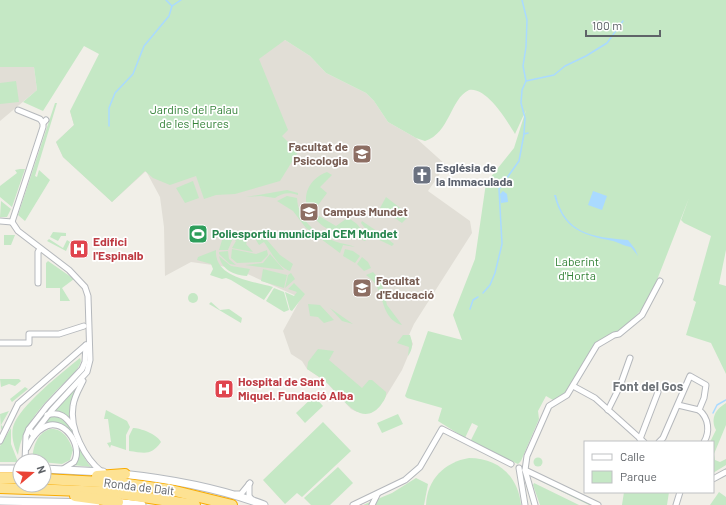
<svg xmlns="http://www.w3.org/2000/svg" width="726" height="505" font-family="Barlow,sans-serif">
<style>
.education{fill:#e1ded6}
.green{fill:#c5e8c5}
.water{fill:#aadaff}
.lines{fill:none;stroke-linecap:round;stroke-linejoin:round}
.stream{stroke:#aadaff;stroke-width:1.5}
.street-casing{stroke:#b5b8bc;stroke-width:7}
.secondary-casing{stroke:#b6babf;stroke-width:9}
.highway-casing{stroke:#f9ab00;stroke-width:12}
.street{stroke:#fff;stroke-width:5}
.secondary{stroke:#fff;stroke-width:7}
.highway{stroke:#fde293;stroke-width:10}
.labels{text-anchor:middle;stroke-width:3.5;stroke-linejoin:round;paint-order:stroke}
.park-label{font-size:12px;fill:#348238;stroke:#fff}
.education-label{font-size:12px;font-weight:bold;fill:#785e54;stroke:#fff;text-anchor:start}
.worship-label{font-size:12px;font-weight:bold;fill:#5b616d;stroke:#fff;text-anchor:start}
.leisure-label{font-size:12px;font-weight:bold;fill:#27864d;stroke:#fff;text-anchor:start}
.health-label{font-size:12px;font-weight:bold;fill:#be3a42;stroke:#fff;text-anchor:start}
.street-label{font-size:12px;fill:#5f6368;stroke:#fff}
.neighbourhood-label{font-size:13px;font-weight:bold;fill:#70757a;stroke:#fff}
</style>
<rect width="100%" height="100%" fill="#f1efe8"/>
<g class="education">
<polygon points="285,40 310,56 326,73 366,93 374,101 388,122 416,138 446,165 428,191 470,221 472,233 414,324 409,335 413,344 402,370 380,406 371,412 357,412 351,409 325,381 307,369 302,361 291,354 283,331 301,298 234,268 191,262 165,276 164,227 160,197 146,171 112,202 63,157 56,142 74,125 70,111"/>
<polygon points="0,67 34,67 37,90 0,121"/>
</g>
<g class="green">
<path d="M0 0H726V250L719 284 726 286V374L711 343 686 335 696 302 693 300 711 236 684 223 681 220 689 198 648 303 623 329 593 347 566 393 553 400 546 396 538 411 539 419 521 461 518 464 470 442 478 426 472 423 465 438 438 421 442 408 407 398 405 396 428 331 462 340 453 315 475 259 486 183 514 148 526 110 515 134C507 121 487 87 469 90 450 99 450 133 425 141L416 138 388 122 374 101 366 93 326 73 310 56 285 40 259 59 288 130 282 136 298 152 280 181 235 194 216 195 204 199 196 176 170 185 153 178 145 171 112 202 63 157 56 142 74 125 70 111 99 54 84 46 43 111 23 102 37 90 34 67H0Z"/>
<polygon points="16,81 19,102 0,104 0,83"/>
<polygon points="55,103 57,103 35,176 37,177 39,170 50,180 25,221 18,215"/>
<polygon points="20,169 25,169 12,207 0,197 0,186 17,173 15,170"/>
<path d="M327 172 332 175 320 187 327 193 316 208 309 211C301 195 310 178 327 172Z"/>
<polygon points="193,181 199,198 185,203 176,188"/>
<path d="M287 190 298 193V195C289 192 282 193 275 198L261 196 246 197Z"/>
<path d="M287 196 297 198C298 222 320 237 340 243 345 244 351 245 355 247L343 245 340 253 306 228 293 211 277 201Z"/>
<polygon points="386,197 408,214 408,217 402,223 380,208"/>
<polygon points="1,201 11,209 7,217 0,217"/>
<path d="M312 215 319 216 336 226 346 219 348 220 350 219 357 224 368 238 365 241C343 232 328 236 312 215Z"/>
<polygon points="362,221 384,236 394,244 392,246 371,236 361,223"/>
<polygon points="238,231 249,236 246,244 253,252 232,248 236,241 233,238 228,250 219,250 223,237"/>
<polygon points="53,232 66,233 66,236 61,236 58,241 50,237"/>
<path d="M261 233 280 255 293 264 290 271C279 268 271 252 264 242L259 245 256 240Z"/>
<polygon points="4,235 15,235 11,245 4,245"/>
<polygon points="49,239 63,248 67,240 70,242 66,251 47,241"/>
<polygon points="232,249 256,254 267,250 268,255 261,262 237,263 231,258"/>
<polygon points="345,249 353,251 360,256 355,263 343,256"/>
<path d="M216 250C214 278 253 281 273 287L264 300 231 280 226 278 222 279 210 275 213 269 211 264 197 260 198 257Z"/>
<polygon points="228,251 229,259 236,265 230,264 219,254 219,252"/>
<polygon points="270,254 284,270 245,265 263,263"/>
<path d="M219 256 231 266 250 269 247 276C234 275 222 270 219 256Z"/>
<polygon points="362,257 368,262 371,268 364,271 357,264"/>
<polygon points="48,261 74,279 62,288 70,301 60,301 60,288 46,288 46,263"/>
<polygon points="263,269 287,275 284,288 261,281"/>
<path d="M373 272 381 281 387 305 402 325C384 320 384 301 377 287 375 282 370 278 366 275Z"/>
<polygon points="291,273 295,279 285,288 288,275"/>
<polygon points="294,283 305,294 292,311 290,310 285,292 294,296 297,292 288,289"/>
<polygon points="274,288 284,292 289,310 284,312 266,301"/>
<circle cx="193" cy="298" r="5"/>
<polygon points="211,302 220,310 229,309 242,318 241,323 209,304"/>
<polygon points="308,304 320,305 334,320 324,323 318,317 310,316"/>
<polygon points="330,308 353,324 342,321"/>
<path d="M403 335H410C413 343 413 349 408 356L409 347 397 343Z"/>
<path d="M318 349 334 351 329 360 362 388 369 380H372L386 392C387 397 383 402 380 406 360 430 339 393 326 382 320 377 313 373 307 369L308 362Z"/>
<path d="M80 358 81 361C78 372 68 379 60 387 41 406 22 427 18 455 14 447 11 436 13 427 19 406 63 372 80 358Z"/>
<polygon points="85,366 88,368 47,413 42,415"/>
<polygon points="0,379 19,379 21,381 15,386 9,384 1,387"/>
<polygon points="80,384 73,399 72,423 53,412"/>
<polygon points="25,387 28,389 12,402 10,399"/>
<polygon points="314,396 323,406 305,423 296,413"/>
<path d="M726 403V425L714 454 715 460 720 462 726 459V465L713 473V442H710L716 430C710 418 716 409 726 403Z"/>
<polygon points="106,410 127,421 130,427 126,435 126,450 111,445 110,448 107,443 111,442 108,419 104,419"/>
<polygon points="9,411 1,425 3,427 1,430 0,414"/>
<polygon points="398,414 403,424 382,433 377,423"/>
<path d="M50 415C79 419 75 449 91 467L73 465 78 451 65 427 42 426Z"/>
<polygon points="323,422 351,451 302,497 297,493 285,504 263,480"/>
<polygon points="11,428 11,444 18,462 0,462 0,446"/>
<path d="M133 428C140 428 157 434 161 442 151 456 145 453 129 451V436Z"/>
<path d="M50 429C63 428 69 439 73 450L70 460 62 464 32 461C33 447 36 434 50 429Z"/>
<circle cx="538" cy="462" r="4.5"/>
<path d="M469 458C498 458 518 476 521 505H426C427 479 445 462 469 458Z"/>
<polygon points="338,467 353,483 330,505 311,505 304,498"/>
<polygon points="416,478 428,484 424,505 363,505 392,493"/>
<polygon points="536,478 593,505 589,505 536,479"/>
<polygon points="534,483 579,505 540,505 533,485"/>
<polygon points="624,492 669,492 667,505 622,505"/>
<polygon points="719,492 726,497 726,505 710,505"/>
</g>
<g class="water">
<polygon points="503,191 507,194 508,202 501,203 500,194"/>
<polygon points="593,191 607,196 602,210 588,205"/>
<path d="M554 195H556C565 234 592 237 628 240L635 249 638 256 631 247C624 246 620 243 613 241 582 235 563 229 554 195Z"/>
</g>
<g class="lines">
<g class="stream">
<polyline points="172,6 181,0"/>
<polyline points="526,81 554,75 565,66 586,56 607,43 623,21"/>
<polyline points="109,126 109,108 115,93 133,74 144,46 169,16 172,6 166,0"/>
<polyline points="524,134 528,133"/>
<polyline points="483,293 490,285 495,273 502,244 499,189 519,161 524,134 525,118 521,103 522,90 526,81 523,66 526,47 527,20 522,0"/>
<polyline points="470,309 473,300 478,297"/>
<polyline points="713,413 717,405 726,400"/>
</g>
<g class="street-casing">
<g id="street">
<polyline points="18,110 40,119 43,123"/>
<polyline points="0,221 12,222"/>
<polyline points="12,222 18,231 69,270 85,287 88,296 90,360 87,372 52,410 35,432 34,436 29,429"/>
<polyline points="12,222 43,127 43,123 46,120"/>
<polyline points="38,283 38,252 40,249"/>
<polyline points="0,343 29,343 29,334 59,334 84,326"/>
<path d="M83 381C79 389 74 397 73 406 69 428 85 459 102 472"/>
<polyline points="573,386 595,398 644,442"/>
<polyline points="678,405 699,410"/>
<polyline points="608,410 620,386 630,358"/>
<path d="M699 410C709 418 710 432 704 442"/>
<path d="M47 415C60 411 66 417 73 427"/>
<polyline points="640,439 658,392"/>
<polyline points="0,441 18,404 86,345"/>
<polyline points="659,442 663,438 690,376 706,385 704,398 699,410"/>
<path d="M27 448C31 440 35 432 43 428 62 415 84 445 74 462L63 469"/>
<polyline points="25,461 26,436 29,429 47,406 82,369 85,362 86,345"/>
<polyline points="519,468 525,505"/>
<polyline points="525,470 598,505"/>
<polyline points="713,479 726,472"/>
<polyline points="249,484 249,496 253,501"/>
<polyline points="236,494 241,494 250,483"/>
<polyline points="353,505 405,480 420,467 442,429 511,464"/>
<polyline points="372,505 377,495"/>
<polyline points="535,505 525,470 527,456 549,406 567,395 597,345 614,335 619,334 642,315 660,281"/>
<polyline points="676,505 680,492"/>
</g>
</g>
<g class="secondary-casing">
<g id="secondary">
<polyline points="0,469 20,469"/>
<polyline points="44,469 103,472"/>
<path d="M122 474C169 479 219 488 264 505"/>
<polyline points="0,501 96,503"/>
<polyline points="114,502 142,505"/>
</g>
</g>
<g class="highway-casing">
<g id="highway">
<polyline points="97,476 125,474"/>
<polyline points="0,478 20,478"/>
<polyline points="44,479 120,483 171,490 232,505"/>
<polyline points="0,488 110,492 195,505"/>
<polyline points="75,496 118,502"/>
</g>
</g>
<use href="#street" class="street"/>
<use href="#secondary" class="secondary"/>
<use href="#highway" class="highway"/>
</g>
<defs>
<g id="university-square" transform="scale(1)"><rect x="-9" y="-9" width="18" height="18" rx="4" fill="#8d6e63" stroke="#fff"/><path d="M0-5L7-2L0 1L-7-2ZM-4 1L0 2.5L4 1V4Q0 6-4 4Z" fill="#fff"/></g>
<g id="church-square" transform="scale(1)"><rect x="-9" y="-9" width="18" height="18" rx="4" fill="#6b7280" stroke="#fff"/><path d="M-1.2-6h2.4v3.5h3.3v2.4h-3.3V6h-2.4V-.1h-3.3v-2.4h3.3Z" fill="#fff"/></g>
<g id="stadium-square" transform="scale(1)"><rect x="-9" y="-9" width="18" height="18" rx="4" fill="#2e9e5b" stroke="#fff"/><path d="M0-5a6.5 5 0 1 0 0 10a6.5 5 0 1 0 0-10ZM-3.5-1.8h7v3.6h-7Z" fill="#fff"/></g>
<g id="hospital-square" transform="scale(1)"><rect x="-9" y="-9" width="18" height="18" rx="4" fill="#e0444e" stroke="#fff"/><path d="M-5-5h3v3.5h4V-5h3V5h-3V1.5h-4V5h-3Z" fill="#fff"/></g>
</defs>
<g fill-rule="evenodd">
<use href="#university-square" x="362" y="154"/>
<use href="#church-square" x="422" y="175"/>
<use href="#university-square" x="309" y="212"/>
<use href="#stadium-square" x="198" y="234"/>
<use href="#hospital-square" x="79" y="249"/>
<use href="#university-square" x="362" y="288"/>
<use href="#hospital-square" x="224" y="389"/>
</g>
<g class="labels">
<g class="park-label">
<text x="194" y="114">Jardins del Palau<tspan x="194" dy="14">de les Heures</tspan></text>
<text x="577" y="266">Laberint<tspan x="577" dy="14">d'Horta</tspan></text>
</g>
<g class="education-label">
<text x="348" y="151" text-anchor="end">Facultat de<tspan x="348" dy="14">Psicologia</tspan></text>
<text x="323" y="216">Campus Mundet</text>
<text x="376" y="285">Facultat<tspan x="376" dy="14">d'Educació</tspan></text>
</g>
<g class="worship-label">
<text x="436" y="172">Església de<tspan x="436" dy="14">la Immaculada</tspan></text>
</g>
<g class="leisure-label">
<text x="212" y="238">Poliesportiu municipal CEM Mundet</text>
</g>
<g class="health-label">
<text x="93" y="246">Edifici<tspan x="93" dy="14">l'Espinalb</tspan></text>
<text x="238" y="386">Hospital de Sant<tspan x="238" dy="14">Miquel. Fundació Alba</tspan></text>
</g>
<g class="street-label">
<text transform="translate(139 487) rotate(7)" y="4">Ronda de Dalt</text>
</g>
<g class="neighbourhood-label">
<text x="648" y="391">Font del Gos</text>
</g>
</g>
<rect x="584" y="441" width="130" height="52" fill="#ffffff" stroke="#bfc1c3"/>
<rect x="592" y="454" width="20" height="6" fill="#ffffff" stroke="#bfc1c3"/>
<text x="620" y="461" font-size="12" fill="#5f6368">Calle</text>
<rect x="592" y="471" width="20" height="12" fill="#c5e8c5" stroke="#bfc1c3"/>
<text x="620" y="481" font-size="12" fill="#5f6368">Parque</text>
<g transform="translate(32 473) rotate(71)"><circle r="19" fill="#ffffff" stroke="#bfc1c3"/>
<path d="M0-3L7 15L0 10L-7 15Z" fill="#ea4335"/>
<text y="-6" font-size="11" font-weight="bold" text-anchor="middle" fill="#5f6368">N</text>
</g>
<path d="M586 30v6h74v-6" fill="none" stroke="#5f6368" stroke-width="2"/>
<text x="592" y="30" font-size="12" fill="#5f6368" stroke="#ffffff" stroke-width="3" paint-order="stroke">100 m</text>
</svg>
